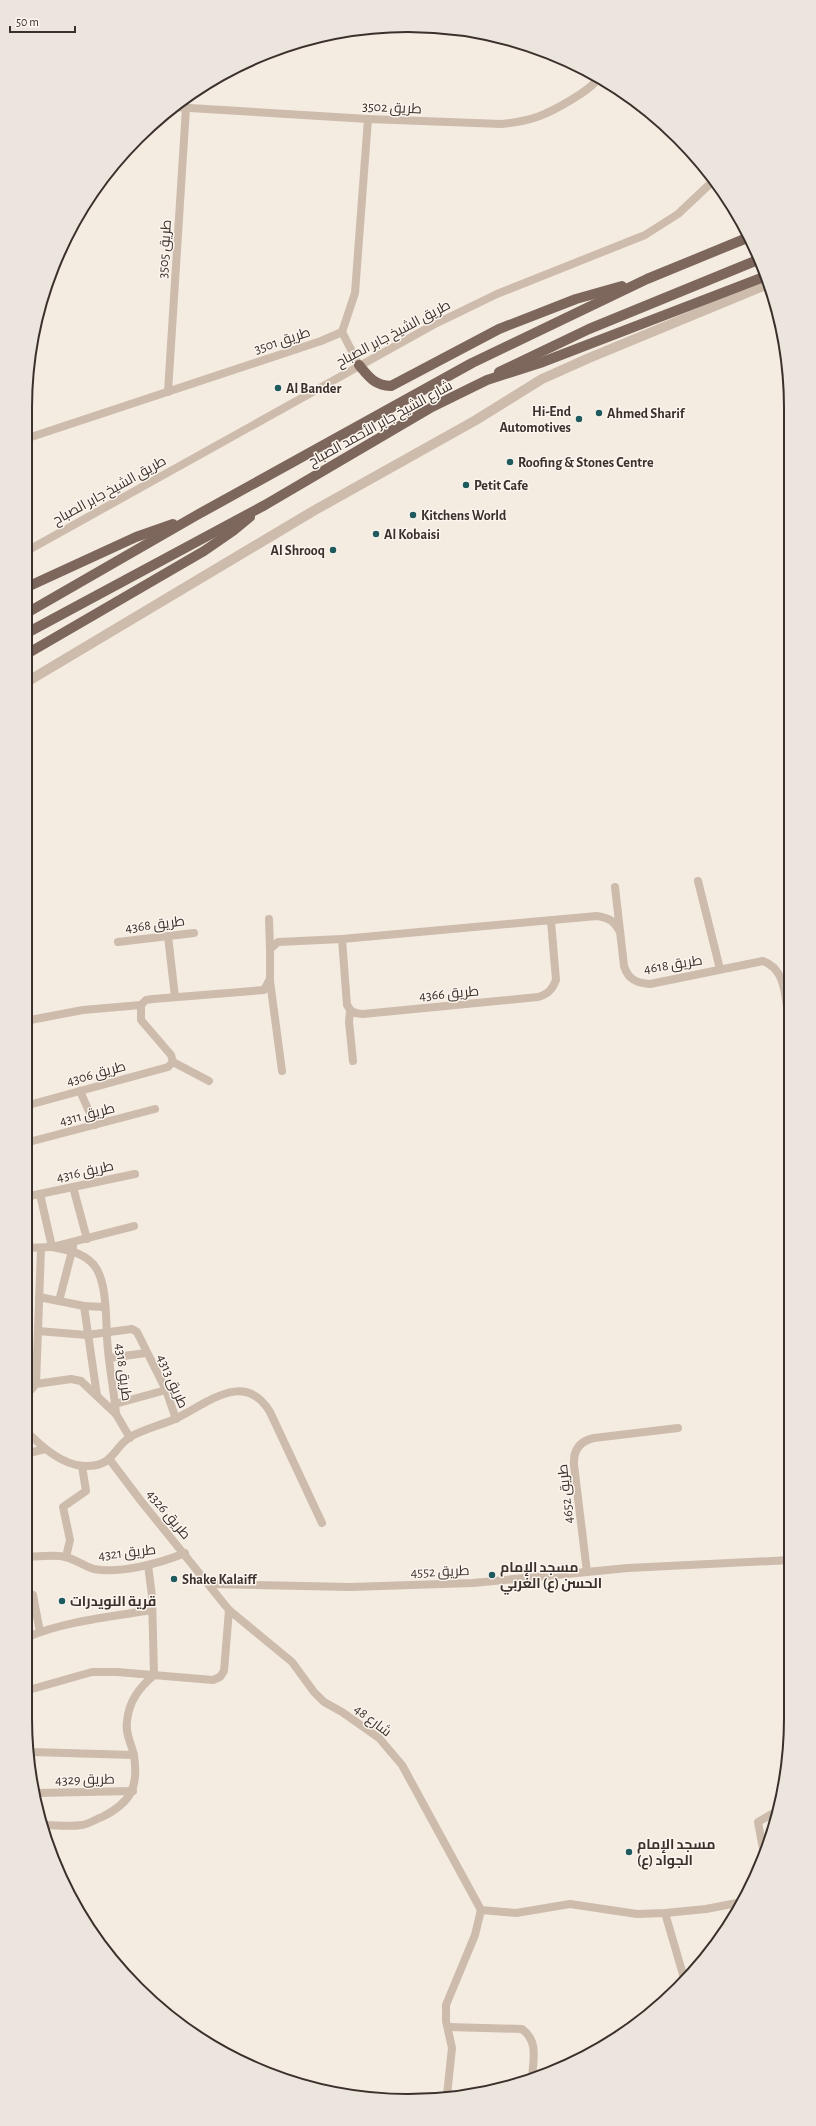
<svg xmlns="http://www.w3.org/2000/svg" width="816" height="2126" font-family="'Alegreya Sans',Cairo,sans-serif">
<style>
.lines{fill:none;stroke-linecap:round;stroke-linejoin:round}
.minor{stroke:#cdbbac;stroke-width:8}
.tertiary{stroke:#cdbbac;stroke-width:10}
.primary{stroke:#7d675c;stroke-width:10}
.poi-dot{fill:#1f5a5e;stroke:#fbf5ee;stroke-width:1.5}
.labels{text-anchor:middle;stroke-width:3;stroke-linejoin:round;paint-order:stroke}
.street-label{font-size:14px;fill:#3b302b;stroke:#fbf5ee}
.poi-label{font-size:14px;font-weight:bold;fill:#3b302b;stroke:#fbf5ee;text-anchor:start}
.rim{fill:none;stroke:#3b302b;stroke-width:2}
</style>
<rect width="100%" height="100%" fill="#f4ebe1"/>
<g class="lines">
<g class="minor">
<path d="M173 107 368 119 502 124C532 121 546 115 571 100 581 94 591 88 598 79"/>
<polyline points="342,332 359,365"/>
<polyline points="168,392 186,108"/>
<polyline points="25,439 321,341 342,332 355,293 368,119"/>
<polyline points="25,552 433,325 497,294 645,235 678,214 712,182"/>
<polyline points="698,881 720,969"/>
<path d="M615 887 624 966C628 979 636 983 650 984L763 961C787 969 785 1000 789 1022"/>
<polyline points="269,919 270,949"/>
<polyline points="168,936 175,997"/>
<path d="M342 939 347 1005C351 1012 355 1014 363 1014L538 997C548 994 552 990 556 980L551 921"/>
<polyline points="118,942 194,933"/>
<polyline points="270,981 282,1071"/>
<polyline points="350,1011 349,1022 353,1061"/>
<polyline points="25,1021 83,1010 141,1005"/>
<path d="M209 1081 173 1062 171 1055 141 1020V1005L146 1000 153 999 264 990 270 979V949L278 942 342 939 597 916C610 918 614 921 620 932"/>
<polyline points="80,1091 95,1125"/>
<polyline points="25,1106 168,1067 173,1062"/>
<polyline points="25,1143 155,1109"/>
<polyline points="73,1187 87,1239"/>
<path d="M40 1194 52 1247C67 1250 82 1252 93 1264 109 1281 105 1327 108 1350 110 1371 114 1392 116 1414"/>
<polyline points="25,1197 135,1174"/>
<polyline points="25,1248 52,1247 134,1226"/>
<polyline points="39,1297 84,1306 104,1307"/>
<polyline points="59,1301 73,1247"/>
<polyline points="84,1306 97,1396"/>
<polyline points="38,1331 87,1335 132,1329 137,1332 166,1390 176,1419"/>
<polyline points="109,1358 146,1353"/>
<polyline points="25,1381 36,1384 41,1249"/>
<polyline points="25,1397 36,1384 71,1379 81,1381 116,1414 130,1438"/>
<polyline points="115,1404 166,1390"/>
<path d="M25 1430C40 1445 61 1465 84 1466 114 1467 112 1449 130 1437 144 1429 161 1425 175 1419 207 1404 244 1369 270 1412L322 1523"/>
<polyline points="25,1454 45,1449"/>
<polyline points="110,1460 141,1501 229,1610 292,1662 314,1692 324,1702 342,1712 379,1738 402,1765 481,1910"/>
<path d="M25 1557C38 1557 53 1554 65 1557 75 1559 84 1566 94 1569 120 1574 161 1563 185 1553"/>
<polyline points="66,1557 70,1540 63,1507 86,1491 82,1466"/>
<polyline points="148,1565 152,1596 154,1675"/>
<path d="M587 1572 574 1465C573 1450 580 1441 594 1438L678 1428"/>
<polyline points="209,1584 350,1587 473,1583 628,1568 791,1560"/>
<polyline points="33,1595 40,1632"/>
<path d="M25 1638C65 1621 109 1617 152 1610"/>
<polyline points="25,1691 92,1672 117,1672 213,1680 220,1677 224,1671 229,1610"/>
<polyline points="31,1752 134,1755"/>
<polyline points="37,1793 133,1791"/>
<path d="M43 1825C56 1825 70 1827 82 1825 89 1824 96 1819 102 1817 130 1803 139 1788 134 1756 132 1744 125 1735 127 1721 129 1701 139 1688 154 1675"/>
<polyline points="764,1854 758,1822 779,1810"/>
<polyline points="481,1910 516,1913 570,1904 637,1914 665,1913 706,1909 742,1902"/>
<polyline points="665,1913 684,1978"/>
<path d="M448 2027 522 2029C539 2042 533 2059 532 2079"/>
<polyline points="447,2095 452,2048 446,2021 446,2005 475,1935 481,1910"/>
</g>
<polyline class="tertiary" points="25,683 315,510 476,420 542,379 589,358 768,284"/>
<g class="primary">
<path d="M359 365C369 377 374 385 391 386L499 329 576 299 622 286"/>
<polyline points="499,372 589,329 760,259"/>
<polyline points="25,588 136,537 173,524"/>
<polyline points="25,614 197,515 472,363 647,279 747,238"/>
<polyline points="25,634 265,505 432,407 487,380 540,363 766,276"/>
<polyline points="25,655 204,551 233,531 250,517"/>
</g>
</g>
<g class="poi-dot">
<circle cx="278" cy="388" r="4"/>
<circle cx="599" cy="413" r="4"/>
<circle cx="579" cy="419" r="4"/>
<circle cx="510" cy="462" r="4"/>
<circle cx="466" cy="485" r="4"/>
<circle cx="413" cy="515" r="4"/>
<circle cx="376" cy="534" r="4"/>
<circle cx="333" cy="550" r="4"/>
<circle cx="492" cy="1575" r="4"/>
<circle cx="174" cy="1579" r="4"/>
<circle cx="62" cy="1601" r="4"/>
<circle cx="629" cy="1852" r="4"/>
</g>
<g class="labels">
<g class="street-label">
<text transform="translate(392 107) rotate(3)" y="5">طريق 3502</text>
<text transform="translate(164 249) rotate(-86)" y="5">طريق 3505</text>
<text transform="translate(393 333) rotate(-28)" y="5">طريق الشيخ جابر الصباح</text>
<text transform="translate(282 340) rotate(-18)" y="5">طريق 3501</text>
<text transform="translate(380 423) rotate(-29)" y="5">شارع الشيخ جابر الأحمد الصباح</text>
<text transform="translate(109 490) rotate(-29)" y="5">طريق الشيخ جابر الصباح</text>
<text transform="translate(155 924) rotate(-7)" y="5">طريق 4368</text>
<text transform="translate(673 964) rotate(-9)" y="5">طريق 4618</text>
<text transform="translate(449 993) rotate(-5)" y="5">طريق 4366</text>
<text transform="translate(96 1073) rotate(-15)" y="5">طريق 4306</text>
<text transform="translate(87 1114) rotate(-14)" y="5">طريق 4311</text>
<text transform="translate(85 1171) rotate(-12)" y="5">طريق 4316</text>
<text transform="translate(124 1372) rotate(83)" y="5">طريق 4318</text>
<text transform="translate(173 1381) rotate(66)" y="5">طريق 4313</text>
<text transform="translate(565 1494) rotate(-96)" y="5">طريق 4652</text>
<text transform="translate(169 1514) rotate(50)" y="5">طريق 4326</text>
<text transform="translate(127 1552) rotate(-6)" y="5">طريق 4321</text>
<text transform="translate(440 1571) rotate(-2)" y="5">طريق 4552</text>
<text transform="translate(373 1720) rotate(38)" y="5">شارع 48</text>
<text transform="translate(85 1779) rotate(-1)" y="5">طريق 4329</text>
</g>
<g class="poi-label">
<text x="286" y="393">Al Bander</text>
<text x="571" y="416" text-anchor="end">Hi-End<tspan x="571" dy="16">Automotives</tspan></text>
<text x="607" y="418">Ahmed Sharif</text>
<text x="518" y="467">Roofing &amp; Stones Centre</text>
<text x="474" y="490">Petit Cafe</text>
<text x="421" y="520">Kitchens World</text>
<text x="384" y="539">Al Kobaisi</text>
<text x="325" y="555" text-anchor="end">Al Shrooq</text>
<text x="500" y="1572">مسجد الإمام<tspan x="500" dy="16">الحسن (ع) الغربي</tspan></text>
<text x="182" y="1584">Shake Kalaiff</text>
<text x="70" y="1606">قرية النويدرات</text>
<text x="637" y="1849">مسجد الإمام<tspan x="637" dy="16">الجواد (ع)</tspan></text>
</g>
</g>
<path d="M0 0H816V2126H0ZM408 32H408A376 376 0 0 1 784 408V1718A376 376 0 0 1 408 2094H408A376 376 0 0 1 32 1718V408A376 376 0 0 1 408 32Z" fill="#ece5de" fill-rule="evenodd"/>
<path class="rim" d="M408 32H408A376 376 0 0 1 784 408V1718A376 376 0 0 1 408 2094H408A376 376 0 0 1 32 1718V408A376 376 0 0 1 408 32Z"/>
<path d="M10 26v6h65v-6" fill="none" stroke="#3b302b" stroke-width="2"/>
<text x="16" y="26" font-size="12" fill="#3b302b" stroke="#fbf5ee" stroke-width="3" paint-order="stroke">50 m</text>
</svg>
